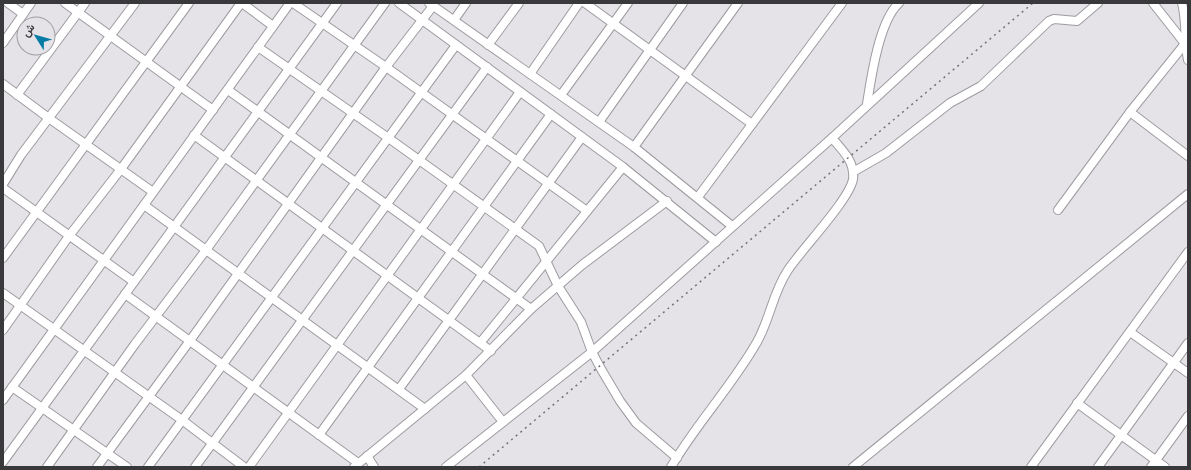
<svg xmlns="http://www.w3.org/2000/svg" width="1191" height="470" font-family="'Sofia Sans Condensed',Vazirmatn,sans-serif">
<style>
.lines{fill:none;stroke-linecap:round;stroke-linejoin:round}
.minor-casing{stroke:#9e9ba0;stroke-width:10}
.minor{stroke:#fff;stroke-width:8}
.rail{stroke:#747276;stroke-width:1.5;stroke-dasharray:2 4;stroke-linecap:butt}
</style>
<rect width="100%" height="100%" fill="#e5e2e8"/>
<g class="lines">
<g class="minor-casing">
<g id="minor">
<polyline points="8,3 23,14"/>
<polyline points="65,3 213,110"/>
<polyline points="242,3 273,26"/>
<polyline points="293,3 386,67 587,211"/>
<polyline points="399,3 623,167 716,242"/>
<polyline points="429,3 634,147 732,226"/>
<polyline points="585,3 752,124"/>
<polyline points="1153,3 1186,45"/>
<path d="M1182 3C1187 22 1184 41 1188 60"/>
<polyline points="454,20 466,3"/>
<polyline points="3,43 31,3"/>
<polyline points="488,45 519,3"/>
<polyline points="258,47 387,137 539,246 558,286 581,322 592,352 601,369 620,401 636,423 677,458"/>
<polyline points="530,74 579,3"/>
<polyline points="3,84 50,119 153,192"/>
<polyline points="228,90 531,309"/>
<polyline points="17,95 85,3"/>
<polyline points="561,95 628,3"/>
<path d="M867 104C871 78 879 21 899 3"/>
<polyline points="1130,112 1188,156"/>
<polyline points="599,122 683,3"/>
<polyline points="194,135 491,351"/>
<polyline points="634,147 738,3"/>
<polyline points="853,172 886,153 950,103 981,86 1049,21 1054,19 1077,21 1098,3"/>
<polyline points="3,184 21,155 135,3"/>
<polyline points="3,188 134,282"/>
<polyline points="698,197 842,3"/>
<polyline points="144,205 425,409"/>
<polyline points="1058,210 1130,112 1188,40"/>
<polyline points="3,258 189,3"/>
<polyline points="3,293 182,420 244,467"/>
<polyline points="125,294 358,463"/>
<polyline points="3,330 69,236 121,169 241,3"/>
<polyline points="1130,332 1188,373"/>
<polyline points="480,343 623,167"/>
<polyline points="466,375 503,422"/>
<polyline points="12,387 127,467"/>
<polyline points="399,389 582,137"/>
<polyline points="3,400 290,3"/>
<polyline points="1077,403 1165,467"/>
<polyline points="319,435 551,114"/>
<polyline points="367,456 374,467"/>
<polyline points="3,462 337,3"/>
<polyline points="47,467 135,344 206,250 385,3"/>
<polyline points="97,467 189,342 386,67 433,6"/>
<polyline points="148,467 456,45"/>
<polyline points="195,467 487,67"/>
<polyline points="249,467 520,92"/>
<polyline points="354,467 466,375 531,309 582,265 667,201"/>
<polyline points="446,467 592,352 832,138 979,3"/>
<path d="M671 467C696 424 732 386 757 342 770 319 773 292 788 270 801 250 850 199 853 179 855 161 842 150 832 138"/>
<polyline points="853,467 1188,194"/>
<polyline points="1031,467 1188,252"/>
<polyline points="1098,467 1188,343"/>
<polyline points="1151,467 1188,416"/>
</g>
</g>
<use href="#minor" class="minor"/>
<polyline class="rail" points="479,467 1033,3"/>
</g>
<rect width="1191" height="470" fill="none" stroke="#39383a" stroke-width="8"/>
<g transform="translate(36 36) rotate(307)"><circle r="19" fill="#e5e2e8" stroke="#a09ea2"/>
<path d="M0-3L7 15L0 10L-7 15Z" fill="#077da5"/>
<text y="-6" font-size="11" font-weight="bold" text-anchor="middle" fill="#39383a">ش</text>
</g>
</svg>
